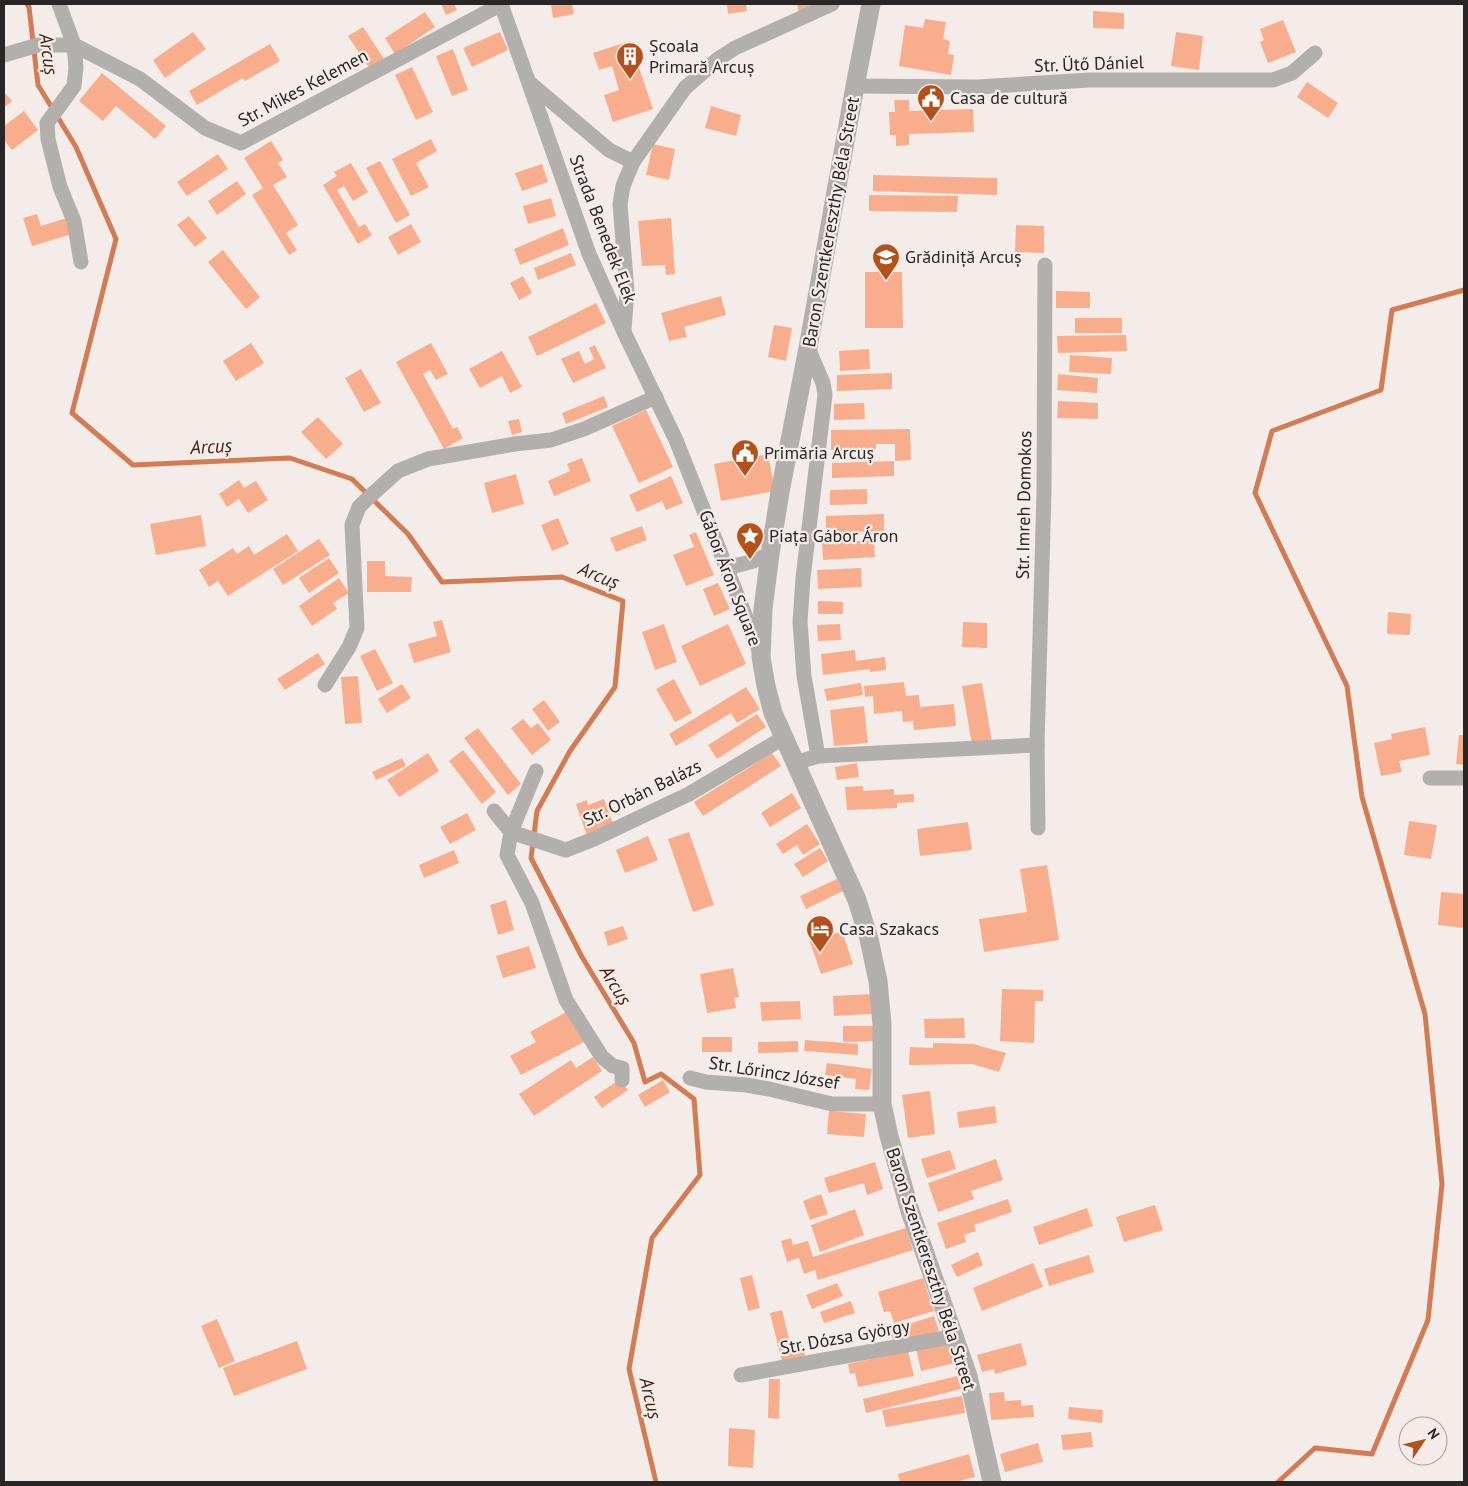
<svg xmlns="http://www.w3.org/2000/svg" width="1468" height="1486" font-family="'PT Sans',sans-serif">
<style>
.lines{fill:none;stroke-linecap:round;stroke-linejoin:round}
.stream{stroke:#d37b52;stroke-width:5}
.building{fill:#f8ae8c}
.minor{stroke:#b2afad;stroke-width:15}
.tertiary{stroke:#b2afad;stroke-width:19}
.labels{text-anchor:middle;stroke-width:4.5;stroke-linejoin:round;paint-order:stroke}
.poi-label{font-size:18px;fill:#292625;stroke:#f4ece9;text-anchor:start}
.street-label{font-size:18px;fill:#292625;stroke:#f4ece9}
.water-label{font-size:19px;font-style:italic;fill:#452210;stroke:#f4ece9}
</style>
<rect width="100%" height="100%" fill="#f4ece9"/>
<g class="lines">
<g class="stream">
<polyline points="27,4 29,7 38,85 76,147 116,239 72,413 133,465 290,458 352,479 408,534 442,582 562,577 623,601 615,687 570,751 537,811 531,858 582,957 634,1043 645,1082 661,1074 694,1099 700,1175 652,1238 629,1369 656,1482"/>
<polyline points="1278,1482 1315,1448 1372,1454 1428,1320 1442,1184 1425,1014 1362,797 1347,686 1255,493 1272,431 1381,390 1392,310 1464,290"/>
</g>
</g>
<g class="building">
<polygon points="441,4 454,4 457,10 446,15"/>
<polygon points="551,4 572,4 574,14 553,18"/>
<polygon points="727,4 746,4 747,11 728,14"/>
<polygon points="797,4 821,4 799,13"/>
<polygon points="1093,11 1124,13 1124,29 1093,28"/>
<polygon points="425,12 435,27 395,54 385,38"/>
<polygon points="925,19 946,22 943,39 950,41 948,54 954,55 951,75 899,66 905,25 923,28"/>
<polygon points="1283,20 1296,52 1268,63 1260,42 1264,40 1260,29"/>
<polygon points="363,27 384,59 370,69 348,36"/>
<polygon points="193,32 206,49 165,78 153,60"/>
<polygon points="500,32 508,50 472,67 463,48"/>
<polygon points="1176,32 1203,36 1199,70 1171,66"/>
<polygon points="630,41 653,109 613,122 604,95 619,90 612,66 599,70 593,53"/>
<polygon points="270,44 280,61 245,81 243,78 197,105 189,91"/>
<polygon points="453,49 468,90 452,96 436,56"/>
<polygon points="412,67 433,112 416,120 395,75"/>
<polygon points="102,73 166,126 155,139 116,106 103,121 79,101"/>
<polygon points="1307,82 1338,103 1328,118 1297,97"/>
<polygon points="4,92 12,101 4,108"/>
<polygon points="894,100 909,100 909,111 973,109 974,132 909,134 909,145 896,146 896,135 890,135 889,112 895,112"/>
<polygon points="711,106 741,115 736,136 705,128"/>
<polygon points="24,111 38,130 12,150 4,140 4,126"/>
<polygon points="431,139 437,151 416,163 429,187 411,196 392,159"/>
<polygon points="271,141 283,160 278,163 287,177 273,185 298,225 286,233 297,250 289,255 252,195 263,188 244,158"/>
<polygon points="653,144 675,149 669,180 646,175"/>
<polygon points="218,154 228,169 187,196 177,182"/>
<polygon points="380,161 410,215 396,223 366,168"/>
<polygon points="351,163 368,192 353,201 344,186 337,190 359,227 365,224 372,235 358,244 323,185 337,176 334,172"/>
<polygon points="542,164 548,182 522,191 515,173"/>
<polygon points="873,175 997,178 997,195 873,191"/>
<polygon points="237,181 246,194 217,215 208,201"/>
<polygon points="869,195 958,196 957,212 869,211"/>
<polygon points="551,198 556,216 528,224 523,206"/>
<polygon points="37,214 41,226 67,218 72,234 32,246 23,218"/>
<polygon points="189,216 207,238 195,247 177,225"/>
<polygon points="671,218 675,274 666,275 665,265 642,266 638,221"/>
<polygon points="411,224 421,242 398,255 388,237"/>
<polygon points="1016,225 1044,226 1044,253 1015,252"/>
<polygon points="563,228 569,245 520,265 514,249"/>
<polygon points="223,250 260,297 246,309 208,262"/>
<polygon points="571,253 576,265 538,280 534,268"/>
<polygon points="865,272 902,272 903,328 865,328"/>
<polygon points="523,276 532,293 519,300 510,283"/>
<polygon points="1056,291 1090,292 1090,308 1056,308"/>
<polygon points="721,296 726,315 684,327 687,337 669,341 661,313"/>
<polygon points="596,303 606,323 537,356 528,337"/>
<rect x="1075" y="318" width="47" height="15"/>
<polygon points="774,325 792,328 786,361 768,357"/>
<polygon points="1126,335 1127,351 1058,353 1057,336"/>
<polygon points="251,343 264,363 236,381 223,361"/>
<polygon points="431,343 448,374 436,380 430,370 423,374 453,429 457,427 463,438 444,449 396,362"/>
<polygon points="595,345 606,368 573,383 561,359 579,351 585,364 594,359 589,348"/>
<polygon points="869,349 870,369 840,371 839,351"/>
<polygon points="502,351 522,387 510,393 502,376 480,388 469,369"/>
<polygon points="1070,355 1112,358 1111,374 1069,372"/>
<polygon points="361,369 381,403 364,412 345,378"/>
<polygon points="892,373 892,389 837,391 837,375"/>
<polygon points="1058,374 1098,378 1097,393 1057,390"/>
<polygon points="604,396 608,407 566,424 562,413"/>
<polygon points="1058,401 1098,403 1098,419 1057,418"/>
<polygon points="864,403 865,419 834,420 834,404"/>
<polygon points="646,410 673,467 639,483 612,426"/>
<polygon points="318,417 343,444 326,459 301,432"/>
<polygon points="519,419 522,432 512,435 508,421"/>
<polygon points="910,429 911,460 895,461 895,444 876,444 876,449 831,450 831,430"/>
<polygon points="768,454 775,491 721,501 714,464"/>
<polygon points="582,458 591,481 554,496 548,481 570,471 567,464"/>
<polygon points="894,461 894,476 832,478 832,463"/>
<polygon points="516,474 524,504 492,513 484,483"/>
<polygon points="671,476 683,503 666,510 662,501 637,512 629,495"/>
<polygon points="239,480 244,488 256,481 268,500 248,513 239,499 227,507 219,494"/>
<polygon points="867,489 867,504 830,505 830,490"/>
<polygon points="884,514 884,531 826,533 826,516"/>
<polygon points="201,515 206,546 156,555 150,524"/>
<polygon points="558,518 569,544 552,551 541,525"/>
<polygon points="642,526 647,540 616,552 610,538"/>
<polygon points="696,532 714,575 686,586 673,555 694,547 689,535"/>
<polygon points="287,534 298,551 228,596 218,581 209,587 199,570 233,548 237,554 249,546 254,555"/>
<polygon points="319,539 330,555 283,585 273,569"/>
<polygon points="874,540 875,557 823,560 822,543"/>
<polygon points="329,558 339,573 309,593 299,578"/>
<polygon points="367,561 385,561 385,576 412,577 411,592 367,592"/>
<polygon points="861,568 862,587 818,589 817,570"/>
<polygon points="339,578 349,593 333,603 337,609 312,626 299,606"/>
<polygon points="718,583 730,609 714,616 703,589"/>
<polygon points="818,601 843,602 843,614 818,614"/>
<polygon points="1388,612 1411,614 1410,635 1387,634"/>
<polygon points="442,620 451,652 414,663 408,644 437,636 433,622"/>
<polygon points="963,622 987,623 987,648 962,647"/>
<polygon points="664,624 677,662 655,670 642,632"/>
<polygon points="728,624 746,664 700,686 681,646"/>
<polygon points="840,624 841,640 818,641 817,625"/>
<polygon points="375,649 393,683 377,691 360,656"/>
<polygon points="855,650 856,661 885,657 886,670 870,672 870,669 823,675 821,654"/>
<polygon points="318,653 325,664 285,690 277,679"/>
<polygon points="358,676 362,723 345,724 341,677"/>
<polygon points="674,679 692,713 675,722 656,689"/>
<polygon points="904,682 906,696 919,695 920,707 954,704 956,726 914,730 913,721 903,722 902,711 874,714 873,696 865,697 864,686"/>
<polygon points="861,683 863,695 827,701 824,689"/>
<polygon points="982,683 992,742 972,745 962,686"/>
<polygon points="402,684 411,698 387,713 378,699"/>
<polygon points="746,687 760,709 737,723 731,713 676,746 669,734"/>
<polygon points="544,700 560,722 548,731 532,709"/>
<polygon points="864,706 868,743 834,746 830,710"/>
<polygon points="757,714 766,727 717,759 708,745"/>
<polygon points="523,719 531,728 538,723 551,740 532,755 511,728"/>
<polygon points="1425,727 1430,755 1399,761 1402,772 1381,776 1374,743 1392,739 1391,734"/>
<polygon points="478,728 521,784 508,795 464,738"/>
<polygon points="1459,735 1464,735 1464,765 1456,764"/>
<polygon points="463,750 496,792 482,804 449,761"/>
<polygon points="428,753 439,771 399,797 387,780"/>
<polygon points="772,753 781,766 703,816 694,802"/>
<polygon points="402,758 406,766 376,780 372,772"/>
<polygon points="857,763 859,777 837,780 835,767"/>
<polygon points="863,786 863,791 894,789 894,795 914,794 914,802 897,803 897,808 847,810 845,787"/>
<polygon points="792,793 801,808 770,827 761,813"/>
<polygon points="604,799 614,826 587,836 576,804 587,800 588,805"/>
<polygon points="467,813 476,830 450,844 440,827"/>
<polygon points="1409,821 1437,825 1431,859 1404,855"/>
<polygon points="968,822 972,850 920,856 917,829"/>
<polygon points="807,824 820,844 803,855 797,845 783,854 776,844"/>
<polygon points="689,832 714,905 693,912 668,839"/>
<polygon points="648,836 658,860 625,873 616,850"/>
<polygon points="820,848 828,861 803,877 794,864"/>
<polygon points="454,850 459,863 424,878 419,865"/>
<polygon points="1047,865 1059,940 984,952 979,919 1027,912 1020,869"/>
<polygon points="837,879 843,891 806,909 800,896"/>
<polygon points="1441,892 1464,894 1464,928 1438,925"/>
<polygon points="506,900 514,930 498,935 490,905"/>
<polygon points="623,926 628,939 608,946 604,932"/>
<polygon points="842,931 853,964 821,974 810,942"/>
<polygon points="529,946 536,968 503,978 496,956"/>
<polygon points="733,968 739,997 734,998 736,1008 707,1013 700,974"/>
<polygon points="1002,989 1043,990 1043,1001 1035,1001 1034,1043 1000,1041"/>
<polygon points="872,994 872,1014 834,1016 833,996"/>
<polygon points="800,1001 801,1019 762,1021 760,1002"/>
<polygon points="568,1011 584,1042 521,1075 510,1056 536,1042 530,1032"/>
<polygon points="964,1018 965,1038 925,1038 924,1019"/>
<polygon points="843,1026 873,1026 873,1041 843,1042"/>
<rect x="702" y="1037" width="30" height="15"/>
<polygon points="805,1040 858,1044 858,1055 804,1051"/>
<polygon points="798,1041 798,1052 758,1053 758,1042"/>
<polygon points="933,1043 973,1044 1006,1053 999,1072 972,1064 909,1065 910,1047 933,1048"/>
<polygon points="593,1057 602,1071 534,1116 519,1094 571,1060 576,1068"/>
<polygon points="827,1063 872,1069 869,1090 855,1089 856,1079 825,1075"/>
<polygon points="620,1079 628,1090 602,1108 594,1097"/>
<polygon points="663,1080 670,1092 645,1107 638,1095"/>
<polygon points="930,1091 935,1134 908,1138 902,1095"/>
<polygon points="995,1106 997,1123 959,1128 957,1112"/>
<polygon points="829,1111 866,1114 864,1137 827,1134"/>
<polygon points="950,1150 956,1169 927,1178 921,1159"/>
<polygon points="996,1159 1003,1180 971,1191 974,1199 938,1212 928,1183"/>
<polygon points="875,1162 883,1189 867,1195 864,1183 829,1193 824,1178"/>
<polygon points="821,1194 828,1214 810,1220 803,1201"/>
<polygon points="1008,1199 1012,1212 974,1225 976,1231 964,1235 966,1242 946,1249 937,1223"/>
<polygon points="1155,1205 1163,1230 1124,1242 1116,1217"/>
<polygon points="1087,1208 1093,1226 1039,1245 1033,1227"/>
<polygon points="855,1209 864,1235 820,1252 811,1225"/>
<polygon points="906,1228 913,1250 818,1280 815,1270 804,1274 799,1258 787,1262 781,1241 791,1238 793,1245 808,1241 813,1257"/>
<polygon points="978,1252 983,1265 957,1277 951,1265"/>
<polygon points="1089,1255 1094,1272 1049,1286 1044,1269"/>
<polygon points="1033,1263 1043,1287 982,1311 973,1288"/>
<polygon points="752,1275 760,1308 748,1311 740,1278"/>
<polygon points="923,1278 934,1311 894,1323 890,1311 884,1312 878,1292"/>
<polygon points="837,1283 843,1296 812,1309 806,1295"/>
<polygon points="851,1301 855,1313 824,1323 820,1312"/>
<polygon points="782,1310 791,1347 802,1344 805,1356 782,1361 770,1313"/>
<polygon points="934,1316 939,1331 912,1340 894,1343 890,1330"/>
<polygon points="217,1319 235,1361 219,1368 201,1326"/>
<polygon points="297,1341 307,1369 234,1396 223,1368"/>
<polygon points="950,1341 955,1363 921,1371 916,1348"/>
<polygon points="1021,1343 1027,1365 995,1374 994,1369 982,1372 977,1355"/>
<polygon points="908,1351 914,1376 858,1387 855,1373 850,1374 848,1364"/>
<polygon points="957,1376 961,1389 866,1413 863,1399"/>
<polygon points="769,1379 780,1379 779,1419 768,1418"/>
<polygon points="1004,1392 1005,1401 1021,1400 1021,1406 1033,1405 1034,1417 991,1420 989,1393"/>
<polygon points="962,1396 965,1413 886,1427 882,1410"/>
<polygon points="1069,1407 1103,1410 1102,1423 1068,1419"/>
<polygon points="729,1428 755,1430 753,1468 728,1466"/>
<polygon points="1091,1432 1093,1447 1063,1450 1061,1435"/>
<polygon points="1038,1443 1043,1462 1005,1472 1000,1454"/>
<polygon points="969,1454 975,1477 956,1482 900,1482 898,1474"/>
</g>
<g class="lines">
<g class="minor">
<polyline points="59,4 74,45 76,67 74,86 47,123 48,139 60,187 74,221 81,262"/>
<polyline points="501,4 589,254 624,332 676,440 760,653"/>
<polyline points="4,55 38,45 74,45 140,79 205,128 241,143 502,4"/>
<polyline points="531,84 609,150 633,162"/>
<polyline points="855,86 977,87 1090,80 1273,80 1292,73 1315,53"/>
<polyline points="624,329 627,292 620,204 623,186 633,162 685,88 718,59 735,48 832,4"/>
<polyline points="808,348 823,383 825,395 803,578 800,622 804,676 818,756"/>
<path d="M726 567C743 565 756 561 770 554"/>
<polyline points="325,685 349,647 357,628 352,525 359,507 367,499 398,471 428,459 515,444 551,440 584,429 656,397"/>
<polyline points="795,763 818,756 1037,745"/>
<polyline points="536,771 511,832 507,855 532,903 566,1000 602,1057 613,1066 622,1068 622,1080"/>
<polyline points="1430,778 1464,778"/>
<polyline points="494,811 511,832 566,850 594,839 689,794 783,738"/>
<polyline points="1038,828 1037,745 1044,492 1045,265"/>
<polyline points="690,1078 706,1082 746,1085 769,1089 832,1104 882,1104"/>
<polyline points="741,1375 956,1336"/>
</g>
<polyline class="tertiary" points="871,4 855,86 808,348 780,492 770,554 763,609 761,657 766,686 773,713 857,900 869,939 878,981 882,1024 882,1104 889,1136 910,1211 968,1376 992,1482"/>
</g>
<defs>
<g id="building-pin" transform="scale(1.4375)"><path d="M0 17L-7.5 6A9.5 9.5 0 1 1 7.5 6Z" fill="#b4511b" stroke="#f4ece9"/><path d="M-4-6H4V6H1V3H-1V6H-4ZM-2.5-4.3h1.7v1.8h-1.7ZM.8-4.3h1.7v1.8H.8ZM-2.5-1h1.7V.8h-1.7ZM.8-1h1.7V.8H.8Z" fill="#fff"/></g>
<g id="civic-pin" transform="scale(1.4375)"><path d="M0 17L-7.5 6A9.5 9.5 0 1 1 7.5 6Z" fill="#b4511b" stroke="#f4ece9"/><path d="M-.6-6.5H3V-4.5H.6V-3L4-1V1h2V6H-6V1h2V-1L-.6-3ZM-1.2 2.5V6h2.4V2.5Z" fill="#fff"/></g>
<g id="school-pin" transform="scale(1.4375)"><path d="M0 17L-7.5 6A9.5 9.5 0 1 1 7.5 6Z" fill="#b4511b" stroke="#f4ece9"/><path d="M0-5L7-2L0 1L-7-2ZM-4 1L0 2.5L4 1V4Q0 6-4 4Z" fill="#fff"/></g>
<g id="sight-pin" transform="scale(1.4375)"><path d="M0 17L-7.5 6A9.5 9.5 0 1 1 7.5 6Z" fill="#b4511b" stroke="#f4ece9"/><path d="M0-6L1.8-2.2L6-1.7L2.9 1.2L3.7 5.4L0 3.3L-3.7 5.4L-2.9 1.2L-6-1.7L-1.8-2.2Z" fill="#fff"/></g>
<g id="hotel-pin" transform="scale(1.4375)"><path d="M0 17L-7.5 6A9.5 9.5 0 1 1 7.5 6Z" fill="#b4511b" stroke="#f4ece9"/><path d="M-6-4.5h1.5V1H6V5H4.5V3h-9V5H-6ZM-4 0a1.8 1.8 0 1 1 3.6 0ZM.5 0V-2.5h3Q6-2.5 6 0Z" fill="#fff"/></g>
</defs>
<g fill-rule="evenodd">
<use href="#building-pin" x="630" y="56"/>
<use href="#civic-pin" x="931" y="98"/>
<use href="#school-pin" x="886" y="257"/>
<use href="#civic-pin" x="745" y="453"/>
<use href="#sight-pin" x="750" y="536"/>
<use href="#hotel-pin" x="820" y="929"/>
</g>
<g class="labels">
<g class="poi-label">
<text x="649" y="52">Școala<tspan x="649" dy="21">Primară Arcuș</tspan></text>
<text x="950" y="104">Casa de cultură</text>
<text x="905" y="263">Grădiniță Arcuș</text>
<text x="764" y="459">Primăria Arcuș</text>
<text x="769" y="542">Piața Gábor Áron</text>
<text x="839" y="935">Casa Szakacs</text>
</g>
<g class="street-label">
<text transform="translate(1089 64) rotate(-2)" y="6">Str. Ütő Dániel</text>
<text transform="translate(303 88) rotate(-28)" y="6">Str. Mikes Kelemen</text>
<text transform="translate(831 222) rotate(-80)" y="6">Baron Szentkereszthy Béla Street</text>
<text transform="translate(603 229) rotate(69)" y="6">Strada Benedek Elek</text>
<text transform="translate(1024 505) rotate(-89)" y="6">Str. Imreh Domokos</text>
<text transform="translate(730 578) rotate(69)" y="6">Gábor Áron Square</text>
<text transform="translate(642 793) rotate(-26)" y="6">Str. Orbán Balázs</text>
<text transform="translate(774 1073) rotate(9)" y="6">Str. Lőrincz József</text>
<text transform="translate(931 1269) rotate(72)" y="6">Baron Szentkereszthy Béla Street</text>
<text transform="translate(845 1337) rotate(-10)" y="6">Str. Dózsa György</text>
</g>
<g class="water-label">
<text transform="translate(49 54) rotate(82)" y="7">Arcuș</text>
<text transform="translate(211 446) rotate(-3)" y="7">Arcuș</text>
<text transform="translate(599 575) rotate(22)" y="7">Arcuș</text>
<text transform="translate(616 985) rotate(59)" y="7">Arcuș</text>
<text transform="translate(651 1398) rotate(77)" y="7">Arcuș</text>
</g>
</g>
<rect width="1468" height="1486" fill="none" stroke="#292625" stroke-width="10"/>
<g transform="translate(1423 1441) rotate(55)"><circle r="24" fill="#f4ece9" stroke="#a39d9b"/>
<path d="M0-4L9 19L0 12L-9 19Z" fill="#b4511b"/>
<text y="-8" font-size="14" font-weight="bold" text-anchor="middle" fill="#292625">N</text>
</g>
</svg>
